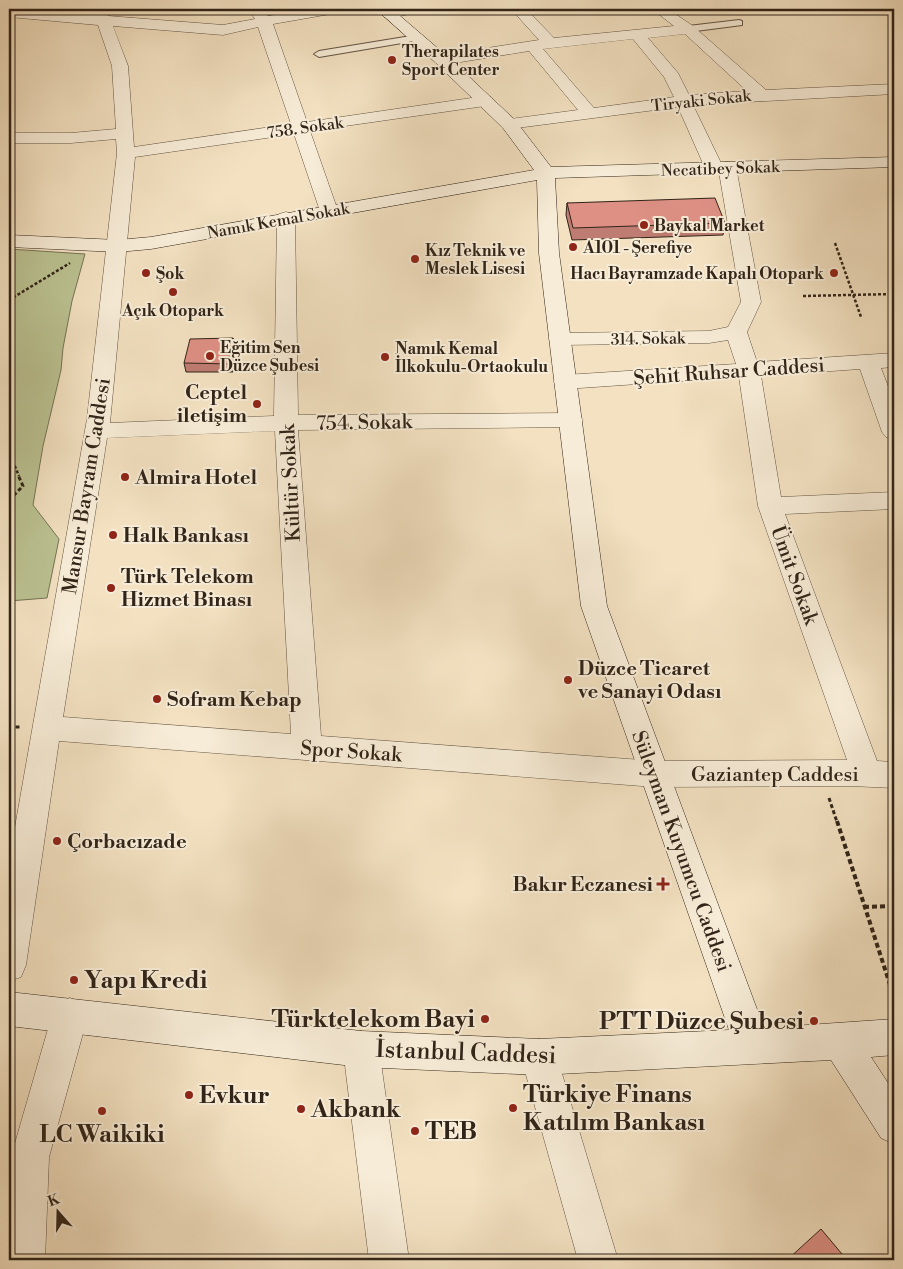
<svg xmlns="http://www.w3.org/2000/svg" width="903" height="1269" font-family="'Libre Bodoni',serif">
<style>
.green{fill:#bbc292;stroke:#767355}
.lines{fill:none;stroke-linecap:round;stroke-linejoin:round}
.lane-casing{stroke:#625342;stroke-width:2}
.street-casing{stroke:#625342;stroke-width:1}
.secondary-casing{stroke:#312418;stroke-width:1}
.path-far2{stroke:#312418;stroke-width:2.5;stroke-dasharray:3 2;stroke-linecap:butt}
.path-far1{stroke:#312418;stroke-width:3;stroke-dasharray:4 2.5;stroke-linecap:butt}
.path{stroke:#312418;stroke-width:4;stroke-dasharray:5 3;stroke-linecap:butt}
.lane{fill:#f7ecd7;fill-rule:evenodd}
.street{fill:#f7ecd7;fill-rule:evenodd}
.secondary{fill:#f7ecd7;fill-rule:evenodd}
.wall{fill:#bf7c72;stroke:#312418}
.shaded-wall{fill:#9b655d;stroke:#312418}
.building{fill:#de9085;stroke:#312418}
.poi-dot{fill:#8f2418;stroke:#f7ecd7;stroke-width:2}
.labels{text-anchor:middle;stroke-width:4;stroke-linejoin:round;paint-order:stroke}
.far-poi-label{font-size:16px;font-weight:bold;fill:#312418;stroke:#f7ecd7;text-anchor:start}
.far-street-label{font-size:16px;fill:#312418;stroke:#f7ecd7}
.street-label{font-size:20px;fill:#312418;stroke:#f7ecd7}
.poi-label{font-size:20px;font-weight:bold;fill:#312418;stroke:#f7ecd7;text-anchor:start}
.near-poi-label{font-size:24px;font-weight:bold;fill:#312418;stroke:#f7ecd7;text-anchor:start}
.near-street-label{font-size:24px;fill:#312418;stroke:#f7ecd7}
</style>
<rect width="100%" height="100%" fill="#f3e1c1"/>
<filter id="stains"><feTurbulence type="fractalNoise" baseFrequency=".004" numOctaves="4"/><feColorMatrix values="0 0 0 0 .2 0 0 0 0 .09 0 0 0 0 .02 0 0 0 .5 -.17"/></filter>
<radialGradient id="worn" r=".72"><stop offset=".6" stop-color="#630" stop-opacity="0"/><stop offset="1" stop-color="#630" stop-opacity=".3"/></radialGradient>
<polygon class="green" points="9,249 85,254 72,301 63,348 61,370 43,446 33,505 59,539 47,598 9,601"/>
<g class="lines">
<g class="lane-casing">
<g id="lane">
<polygon points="739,20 742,21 742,25 688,32 684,29 688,26"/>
<polygon points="417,35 420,36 420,40 319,57 314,54 319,51"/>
</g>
</g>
<g class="street-casing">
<g id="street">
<path d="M9 9 92 15 89 9H103L108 16 223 25 255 19 248 9H262L268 16 311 9H343L341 12 336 13 273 24 307 122 485 96 491 97 493 101 491 105 485 106 310 131 338 211 336 215 329 217 322 215 320 211 294 134 135 157 110 423 274 416 277 218 279 214 286 212 293 214 295 218 298 415 571 413 579 415 583 420 579 425 571 427 298 430 321 736 655 761 847 760 758 506 739 377 565 389 557 387 554 382 557 377 565 375 736 364 728 340 709 343 560 345 552 344 549 339 552 334 560 333 709 331 728 327 741 302 719 172H708L705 168 678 107 509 129 503 128 500 124 503 120 578 110 529 51 442 65 436 63 434 60 436 57 442 55 539 40 511 9H526L554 38 674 26 652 9H668L693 26 766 90 894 84V94L693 105 721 163 727 162 733 163 736 167 761 302 747 332 757 362 894 353V367L881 368 894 402V440L886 437 882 432 860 369 761 376 781 497 894 492V509L785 514 877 761 894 762V788L851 786 655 787 59 741 26 965 21 977 9 981V861L87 419 117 153 116 139 71 143H9V133H71L116 129 112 66 98 25 9 17ZM113 26 223 35 258 27 291 124 134 147 128 66ZM685 34 747 91 689 95 678 73 648 38ZM633 39 664 77 674 97 594 108 543 49ZM275 431 291 734 63 717 107 438Z"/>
<polygon points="393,9 422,9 420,12 389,18 384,17 382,14 384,11"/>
<polygon points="70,998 82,1003 88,1015 49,1157 45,1260 9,1260 11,1157 52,1015 58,1003"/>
<polygon points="361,1031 374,1036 379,1049 409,1260 369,1260 343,1049 348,1036"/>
<polygon points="539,1039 552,1044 557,1057 618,1260 578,1260 521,1057 526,1044"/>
</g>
</g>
<g class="secondary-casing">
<polygon id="secondary" points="376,9 392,9 448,57 515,120 551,167 894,157 894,167 555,178 559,253 607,606 764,1028 894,1019 894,1055 871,1057 894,1092 894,1144 881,1138 831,1060 539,1075 361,1067 9,1026 9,992 361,1031 539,1039 729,1030 581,606 539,253 537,180 151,249 118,252 9,247 9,235 118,240 151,237 534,170 503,128 436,63"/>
</g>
<g class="path-far2">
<polyline points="835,243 861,317"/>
<polyline points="803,296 894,294"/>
<polyline points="9,300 70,263"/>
<polyline points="9,452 19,476"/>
</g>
<g class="path-far1">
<polyline points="9,500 23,486 18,475"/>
<polyline points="9,727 21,727"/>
<polyline points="9,751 10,747"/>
<polyline points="829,798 837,822"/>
</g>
<g class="path">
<polyline points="837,821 894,997"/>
<polyline points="864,907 894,906"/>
</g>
<use href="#lane" class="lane"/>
<use href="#street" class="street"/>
<use href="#secondary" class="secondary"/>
</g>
<g class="wall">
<polygon points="567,203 725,223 723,235 572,240 566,215"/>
<polygon points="234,347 233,372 186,372 184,363"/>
</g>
<polygon class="shaded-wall" points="233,338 234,347 233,372 232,364"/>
<g class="building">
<polygon points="715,198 725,223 573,228 567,203"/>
<polygon points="233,338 232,364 184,363 190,339"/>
<polygon points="821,1229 847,1260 787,1260"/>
</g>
<g class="poi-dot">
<circle cx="392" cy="60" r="5"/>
<circle cx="644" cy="225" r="5"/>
<circle cx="573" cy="247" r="5"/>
<circle cx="415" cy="259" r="5"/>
<circle cx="146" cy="273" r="5"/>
<circle cx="834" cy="273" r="5"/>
<circle cx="173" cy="292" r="5"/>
<circle cx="210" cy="356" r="5"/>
<circle cx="385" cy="357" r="5"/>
<circle cx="257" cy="404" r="5"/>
<circle cx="125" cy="477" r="5"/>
<circle cx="113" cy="535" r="5"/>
<circle cx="111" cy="588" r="5"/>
<circle cx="568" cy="680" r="5"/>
<circle cx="157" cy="699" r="5"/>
<circle cx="57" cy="841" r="5"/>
<path d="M660.5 876.5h5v5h5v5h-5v5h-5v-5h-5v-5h5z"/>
<circle cx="74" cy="980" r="5"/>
<circle cx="485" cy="1019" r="5"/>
<circle cx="814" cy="1021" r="5"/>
<circle cx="189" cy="1095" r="5"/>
<circle cx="513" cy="1108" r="5"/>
<circle cx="301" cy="1109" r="5"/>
<circle cx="102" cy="1111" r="5"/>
<circle cx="415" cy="1131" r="5"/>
</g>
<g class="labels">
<g class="far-poi-label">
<text x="402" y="57">Therapilates<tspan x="402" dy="18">Sport Center</tspan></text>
<text x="654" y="231">Baykal Market</text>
<text x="583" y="253">A101 - Şerefiye</text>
<text x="425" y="256">Kız Teknik ve<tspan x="425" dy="18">Meslek Lisesi</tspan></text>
<text x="156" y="279">Şok</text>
<text x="824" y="279" text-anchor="end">Hacı Bayramzade Kapalı Otopark</text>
<text x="173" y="316" text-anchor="middle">Açık Otopark</text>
<text x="220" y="353">Eğitim Sen<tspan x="220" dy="18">Düzce Şubesi</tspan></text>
<text x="395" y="354">Namık Kemal<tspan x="395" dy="18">İlkokulu-Ortaokulu</tspan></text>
</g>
<g class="far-street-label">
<text transform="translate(701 100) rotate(-6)" y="6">Tiryaki Sokak</text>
<text transform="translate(305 127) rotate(-8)" y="6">758. Sokak</text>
<text transform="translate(720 168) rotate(-2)" y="6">Necatibey Sokak</text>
<text transform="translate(278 220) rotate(-10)" y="6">Namık Kemal Sokak</text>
<text transform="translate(648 338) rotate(-1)" y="6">314. Sokak</text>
</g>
<g class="street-label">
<text transform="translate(729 371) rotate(-4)" y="7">Şehit Ruhsar Caddesi</text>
<text transform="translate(364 422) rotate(-1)" y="7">754. Sokak</text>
<text transform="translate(290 483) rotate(-93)" y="7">Kültür Sokak</text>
<text transform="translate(86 486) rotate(-81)" y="7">Mansur Bayram Caddesi</text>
<text transform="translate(795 575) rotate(70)" y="7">Ümit Sokak</text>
<text transform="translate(351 751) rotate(4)" y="7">Spor Sokak</text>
<text x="775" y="781">Gaziantep Caddesi</text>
<text transform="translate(682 851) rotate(70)" y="7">Süleyman Kuyumcu Caddesi</text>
</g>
<g class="poi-label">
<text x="247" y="399" text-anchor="end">Ceptel<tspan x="247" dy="23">iletişim</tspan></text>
<text x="135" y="484">Almira Hotel</text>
<text x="123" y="542">Halk Bankası</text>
<text x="121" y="583">Türk Telekom<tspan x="121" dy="23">Hizmet Binası</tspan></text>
<text x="578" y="675">Düzce Ticaret<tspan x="578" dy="23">ve Sanayi Odası</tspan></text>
<text x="167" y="706">Sofram Kebap</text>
<text x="67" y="848">Çorbacızade</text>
<text x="653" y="891" text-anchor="end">Bakır Eczanesi</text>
</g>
<g class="near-poi-label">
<text x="84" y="988">Yapı Kredi</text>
<text x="475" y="1027" text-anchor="end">Türktelekom Bayi</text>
<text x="804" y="1029" text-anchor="end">PTT Düzce Şubesi</text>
<text x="523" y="1102">Türkiye Finans<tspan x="523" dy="28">Katılım Bankası</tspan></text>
<text x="199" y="1103">Evkur</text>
<text x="311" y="1117">Akbank</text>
<text x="425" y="1139">TEB</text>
<text x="102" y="1142" text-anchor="middle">LC Waikiki</text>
</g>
<g class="near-street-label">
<text transform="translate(466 1052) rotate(2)" y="8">İstanbul Caddesi</text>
</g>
</g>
<rect width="903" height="1269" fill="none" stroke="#f3e1c1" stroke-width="30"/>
<rect x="10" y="10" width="883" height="1249" fill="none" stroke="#312418" stroke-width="2.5"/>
<rect x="15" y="15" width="873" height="1239" fill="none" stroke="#312418"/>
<g transform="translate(58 1212) rotate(340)" stroke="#f7ecd7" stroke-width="4" paint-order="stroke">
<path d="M0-4L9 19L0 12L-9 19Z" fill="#312418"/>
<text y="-8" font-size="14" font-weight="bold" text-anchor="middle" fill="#312418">K</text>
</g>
<rect width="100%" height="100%" filter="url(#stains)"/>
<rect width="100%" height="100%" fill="url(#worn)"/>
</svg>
